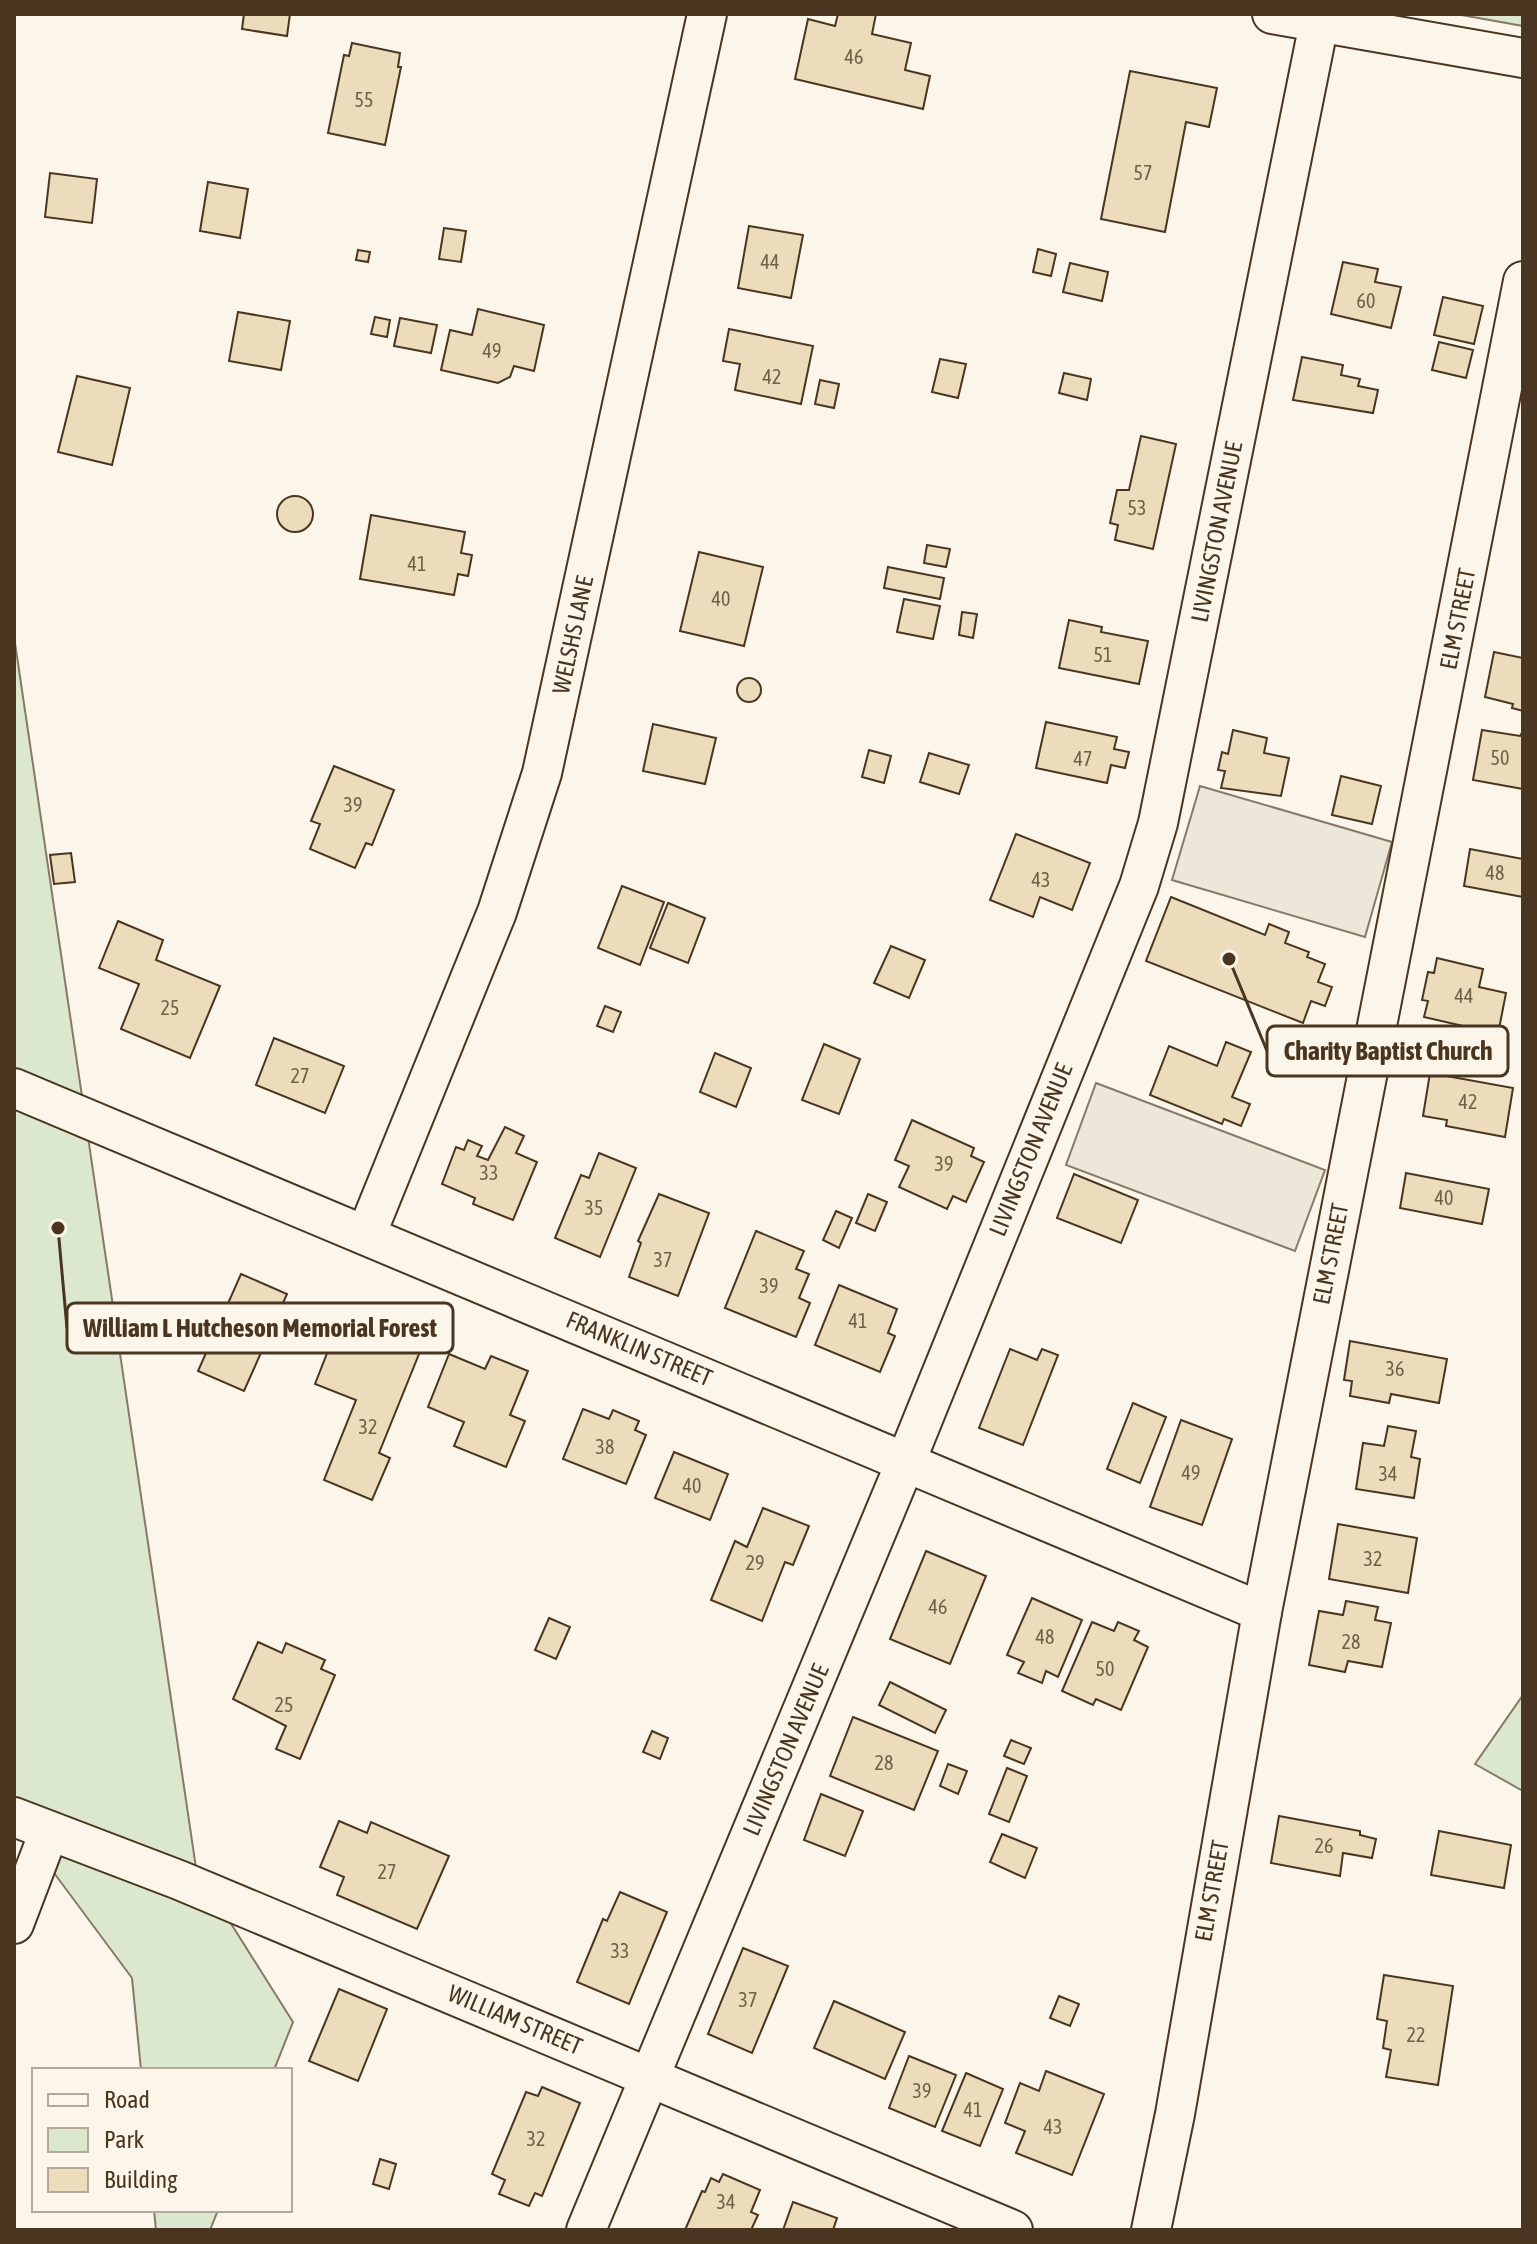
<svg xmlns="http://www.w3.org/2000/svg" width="1537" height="2244" font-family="'Asap Condensed',sans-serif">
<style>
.green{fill:#dce7d0;stroke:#887966;stroke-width:2}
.parking{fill:#ede7d9;stroke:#887966;stroke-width:2}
.building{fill:#ecdcbc;stroke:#4a3520;stroke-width:2}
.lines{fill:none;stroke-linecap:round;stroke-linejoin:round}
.minor-casing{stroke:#4a3520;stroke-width:42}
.minor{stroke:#fbf6e9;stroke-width:38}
.labels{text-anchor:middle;stroke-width:6;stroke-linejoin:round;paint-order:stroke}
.number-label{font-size:20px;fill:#725f47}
.street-label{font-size:24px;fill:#4a3520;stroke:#fbf6e9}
.leader{fill:none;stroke:#4a3520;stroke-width:3}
.callout-dot{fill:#4a3520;stroke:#fbf6e9;stroke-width:3}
.callout{fill:#fbf6e9;stroke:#4a3520;stroke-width:3}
.callout-label{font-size:26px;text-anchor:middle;font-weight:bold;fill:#4a3520}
</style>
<rect width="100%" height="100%" fill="#fbf6e9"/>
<g class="green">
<polygon points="1456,14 1523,14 1523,26"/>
<polygon points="14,636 196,1868 293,2022 274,2070 141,2070 132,1978 14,1819"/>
<polygon points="1523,1695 1523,1791 1475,1764"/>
<polygon points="154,2210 218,2210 210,2230 156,2230"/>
</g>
<g class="parking">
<polygon points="1200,786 1392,842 1365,937 1172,880"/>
<polygon points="1096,1083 1325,1170 1295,1251 1066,1165"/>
</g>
<g class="building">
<polygon points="244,14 290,14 287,36 242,29"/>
<polygon points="838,14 876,14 872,34 911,43 905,70 930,76 923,109 795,79 808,19 835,26"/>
<polygon points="352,43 400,53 398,67 401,67 385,145 328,133 344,55 349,56"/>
<polygon points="1130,71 1217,88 1209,127 1186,122 1165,232 1101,219"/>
<polygon points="50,173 97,179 92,223 45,217"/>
<polygon points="208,182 248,189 240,238 200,231"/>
<polygon points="749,226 803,235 791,298 738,288"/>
<polygon points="444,228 466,231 461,262 439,259"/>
<polygon points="1038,249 1056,254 1051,276 1033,272"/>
<polygon points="358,250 370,252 368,262 356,260"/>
<polygon points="1343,262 1378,269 1375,282 1401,287 1391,328 1331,314"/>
<polygon points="1070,263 1108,272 1102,301 1063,292"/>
<polygon points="1443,297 1483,306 1474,344 1434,335"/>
<polygon points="478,309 544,325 534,371 514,366 510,377 498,383 441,370 450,330 472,335"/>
<polygon points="238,312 290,321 281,370 229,361"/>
<polygon points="375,317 390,320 387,337 371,334"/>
<polygon points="400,318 437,325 431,353 394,346"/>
<polygon points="729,329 813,346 801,404 735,390 740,364 723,361"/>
<polygon points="1439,342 1473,350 1466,378 1432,370"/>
<polygon points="1302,357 1343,365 1341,375 1360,379 1358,386 1378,390 1373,413 1293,400"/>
<polygon points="940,359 966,364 958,398 932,392"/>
<polygon points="1064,373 1091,379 1087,400 1059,393"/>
<polygon points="77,376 130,388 112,465 58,452"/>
<polygon points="820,380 839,384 834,408 815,404"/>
<polygon points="1141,436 1176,444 1153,549 1115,540 1118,525 1110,523 1117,490 1129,490"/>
<circle cx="295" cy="514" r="18"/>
<polygon points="371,515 465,532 461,553 472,555 468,576 458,574 454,595 360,579"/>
<polygon points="927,545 950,549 946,567 924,563"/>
<polygon points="699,552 763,567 744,646 680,631"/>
<polygon points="888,567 944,578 940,599 884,588"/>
<polygon points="904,599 940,606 933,639 897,632"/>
<polygon points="962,612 977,614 973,638 959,635"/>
<polygon points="1069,620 1102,627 1101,632 1148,641 1139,684 1059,668"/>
<polygon points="1494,652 1523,658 1523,711 1512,708 1513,704 1485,697"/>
<circle cx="749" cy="690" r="12"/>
<polygon points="1046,722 1117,737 1114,749 1129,752 1125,768 1111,765 1107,783 1036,768"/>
<polygon points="653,724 716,738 705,784 643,771"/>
<polygon points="1233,730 1267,738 1264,753 1289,758 1281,796 1221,788 1225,771 1218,770 1222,752 1228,754"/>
<polygon points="1482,730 1520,736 1523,731 1523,789 1473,780"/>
<polygon points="869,750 891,756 884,783 862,777"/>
<polygon points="929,753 969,765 959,794 920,782"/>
<polygon points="334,766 394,790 372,845 366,843 355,868 310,849 320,824 311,821"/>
<polygon points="1341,776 1381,786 1372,824 1332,815"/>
<polygon points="1016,834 1090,863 1072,910 1040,897 1033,917 990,900"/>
<polygon points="1470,849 1523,859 1523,897 1464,886"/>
<polygon points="71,853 75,882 54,884 50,855"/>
<polygon points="622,886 664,902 640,965 598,948"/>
<polygon points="1171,897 1265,935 1269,924 1289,932 1285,943 1309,952 1307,957 1325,964 1318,982 1332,987 1325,1006 1311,1001 1303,1023 1146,961"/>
<polygon points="668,903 705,918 688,963 650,948"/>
<polygon points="118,921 163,940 156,960 220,986 190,1058 121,1029 139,984 99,968"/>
<polygon points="891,946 925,960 909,998 874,983"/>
<polygon points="1437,958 1483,969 1479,987 1506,993 1498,1034 1424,1017 1428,1001 1422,1000 1428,972 1434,973"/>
<polygon points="605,1006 621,1012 613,1032 597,1026"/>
<polygon points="274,1038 344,1066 325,1113 256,1085"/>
<polygon points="1226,1042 1251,1052 1232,1097 1250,1104 1241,1126 1224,1119 1222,1124 1150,1095 1169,1046 1217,1066"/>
<polygon points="824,1044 860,1059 839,1114 802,1100"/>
<polygon points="715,1053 751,1068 736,1107 700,1092"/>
<polygon points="1430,1073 1513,1088 1505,1137 1446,1126 1447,1120 1423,1116"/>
<polygon points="912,1120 974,1148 971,1156 984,1162 966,1202 953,1196 947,1209 899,1187 909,1166 895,1160"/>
<polygon points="505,1127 524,1136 516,1153 537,1162 513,1220 473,1204 475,1198 442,1184 456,1147 464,1150 468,1140 482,1146 477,1156 488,1160"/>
<polygon points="599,1153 636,1168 600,1257 555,1238 581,1175 589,1178"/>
<polygon points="1406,1173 1489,1189 1482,1224 1400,1208"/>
<polygon points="1074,1174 1138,1200 1121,1243 1057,1218"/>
<polygon points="659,1194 709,1213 678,1296 629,1277 641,1243 638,1241"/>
<polygon points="868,1194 887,1202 875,1231 856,1223"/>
<polygon points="836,1211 852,1218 839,1248 823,1240"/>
<polygon points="756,1231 804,1251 796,1269 809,1274 799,1298 810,1303 796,1337 725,1308"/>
<polygon points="241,1274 287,1294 244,1391 198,1371"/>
<polygon points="839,1285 897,1309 888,1333 895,1336 880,1372 815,1345"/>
<polygon points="337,1328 374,1343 379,1331 421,1349 379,1453 390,1458 372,1500 324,1480 356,1400 315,1384"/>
<polygon points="1350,1341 1447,1359 1439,1403 1391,1394 1389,1403 1350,1396 1352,1381 1344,1380"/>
<polygon points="1010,1349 1037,1360 1042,1349 1058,1355 1023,1445 979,1428"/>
<polygon points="449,1354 485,1369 491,1356 528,1371 510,1415 525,1421 506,1467 454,1446 464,1422 428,1407"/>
<polygon points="1133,1403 1166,1417 1140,1483 1107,1469"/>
<polygon points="583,1409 609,1419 613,1410 639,1421 635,1430 646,1435 626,1484 563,1459"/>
<polygon points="1181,1420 1232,1439 1202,1525 1150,1507"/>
<polygon points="1388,1426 1416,1431 1411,1457 1420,1459 1414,1498 1356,1489 1363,1443 1384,1446"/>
<polygon points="674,1452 728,1474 710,1520 655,1498"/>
<polygon points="763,1508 809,1526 793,1565 785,1562 762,1621 711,1600 735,1541 747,1547"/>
<polygon points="1338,1524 1417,1538 1408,1593 1329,1579"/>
<polygon points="926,1551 986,1576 950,1664 890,1639"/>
<polygon points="1032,1598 1082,1620 1058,1677 1046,1671 1042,1683 1018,1673 1024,1662 1007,1655"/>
<polygon points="1346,1601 1378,1607 1375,1620 1391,1623 1382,1667 1348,1661 1345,1672 1309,1665 1319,1611 1343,1615"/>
<polygon points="549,1618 570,1627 556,1659 535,1650"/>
<polygon points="1092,1622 1114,1631 1118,1622 1139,1631 1134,1640 1148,1647 1121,1710 1096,1699 1093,1705 1062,1691"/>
<polygon points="258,1642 282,1653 286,1643 325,1660 321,1669 335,1675 300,1759 276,1749 286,1726 233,1699"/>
<polygon points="890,1682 946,1710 935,1733 879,1705"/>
<polygon points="853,1717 938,1751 914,1810 830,1776"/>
<polygon points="652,1731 668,1738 660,1759 643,1752"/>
<polygon points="1011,1740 1031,1748 1024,1764 1004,1756"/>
<polygon points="948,1764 967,1771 958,1794 940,1786"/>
<polygon points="1007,1768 1027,1776 1009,1822 989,1814"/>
<polygon points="821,1794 863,1811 845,1856 804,1840"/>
<polygon points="1279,1816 1360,1831 1360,1835 1376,1839 1372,1858 1343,1853 1340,1876 1271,1863"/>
<polygon points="339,1821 367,1833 371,1822 449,1856 417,1929 337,1895 344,1877 320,1867"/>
<polygon points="1439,1831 1511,1845 1504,1888 1431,1875"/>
<polygon points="1002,1834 1037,1848 1025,1878 990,1862"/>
<polygon points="620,1892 667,1912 629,2004 577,1982 603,1919 607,1921"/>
<polygon points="743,1948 788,1966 752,2053 708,2034"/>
<polygon points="1384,1975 1453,1986 1438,2085 1386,2077 1391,2050 1383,2048 1387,2021 1377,2019"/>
<polygon points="339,1989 387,2009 358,2081 309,2061"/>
<polygon points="1059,1996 1079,2004 1070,2026 1050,2018"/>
<polygon points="834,2001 905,2032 885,2079 814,2048"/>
<polygon points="909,2056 956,2075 935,2127 889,2108"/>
<polygon points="1046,2071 1104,2094 1072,2175 1016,2153 1025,2131 1005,2123 1020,2083 1039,2091"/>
<polygon points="966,2073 1003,2089 980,2146 942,2131"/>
<polygon points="542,2087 580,2103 542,2196 535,2193 529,2206 499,2194 505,2180 492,2174 526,2092 538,2096"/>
<polygon points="380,2159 396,2164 389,2189 373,2184"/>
<polygon points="723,2174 760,2190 751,2212 758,2215 751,2230 685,2230 702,2191 705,2192 711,2178 719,2182"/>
<polygon points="793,2202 837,2218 833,2230 783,2230"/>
</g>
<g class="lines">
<g class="minor-casing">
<g id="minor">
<polyline points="1272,14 1523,58"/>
<polyline points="14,1088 1262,1612"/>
<polyline points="366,1235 497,912 542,773 707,14"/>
<polyline points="14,1817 179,1880 1013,2230"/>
<polyline points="14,1924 49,1832"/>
<polyline points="586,2230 906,1461 1139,886 1158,823 1319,23"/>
<polyline points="1151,2230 1175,2114 1262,1612 1523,281"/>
</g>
</g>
<use href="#minor" class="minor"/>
</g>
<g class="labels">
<g class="number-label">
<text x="854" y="64">46</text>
<text x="364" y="107">55</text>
<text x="1143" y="180">57</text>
<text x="770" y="269">44</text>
<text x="1366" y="308">60</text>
<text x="492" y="358">49</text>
<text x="772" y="384">42</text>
<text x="1137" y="515">53</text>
<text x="417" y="571">41</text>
<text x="721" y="606">40</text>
<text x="1103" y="662">51</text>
<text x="1500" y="765">50</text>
<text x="1083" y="766">47</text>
<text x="353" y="812">39</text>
<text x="1495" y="880">48</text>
<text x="1041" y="887">43</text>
<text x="1464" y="1003">44</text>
<text x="170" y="1015">25</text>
<text x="300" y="1083">27</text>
<text x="1468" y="1109">42</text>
<text x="944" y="1171">39</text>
<text x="489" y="1180">33</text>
<text x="1444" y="1205">40</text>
<text x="594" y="1215">35</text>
<text x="663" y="1267">37</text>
<text x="769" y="1293">39</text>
<text x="858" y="1328">41</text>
<text x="1395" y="1376">36</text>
<text x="368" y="1434">32</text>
<text x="605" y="1454">38</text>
<text x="1191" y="1480">49</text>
<text x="1388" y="1481">34</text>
<text x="692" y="1493">40</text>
<text x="1373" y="1566">32</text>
<text x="755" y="1570">29</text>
<text x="938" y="1614">46</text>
<text x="1045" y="1644">48</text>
<text x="1351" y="1649">28</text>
<text x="1105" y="1676">50</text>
<text x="284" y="1712">25</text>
<text x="884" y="1770">28</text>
<text x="1324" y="1853">26</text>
<text x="387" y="1879">27</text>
<text x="620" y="1958">33</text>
<text x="748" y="2007">37</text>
<text x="1416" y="2042">22</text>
<text x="922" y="2098">39</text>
<text x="973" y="2117">41</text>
<text x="1053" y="2134">43</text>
<text x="536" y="2146">32</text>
<text x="726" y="2209">34</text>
</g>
<g class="street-label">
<text transform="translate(1217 532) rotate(-79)" y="8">LIVINGSTON AVENUE</text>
<text transform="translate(1458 619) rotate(-79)" y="8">ELM STREET</text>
<text transform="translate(573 635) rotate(-78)" y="8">WELSHS LANE</text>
<text transform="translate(1031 1150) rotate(-68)" y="8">LIVINGSTON AVENUE</text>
<text transform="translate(1331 1254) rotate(-79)" y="8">ELM STREET</text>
<text transform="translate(639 1349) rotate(23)" y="8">FRANKLIN STREET</text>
<text transform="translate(786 1750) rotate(-67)" y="8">LIVINGSTON AVENUE</text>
<text transform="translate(1212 1891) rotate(-80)" y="8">ELM STREET</text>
<text transform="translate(515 2020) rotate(23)" y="8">WILLIAM STREET</text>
</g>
</g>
<path class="leader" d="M1229 959L1267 1051M58 1228L67 1328"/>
<g class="callout-dot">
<circle cx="1229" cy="959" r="8"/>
<circle cx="58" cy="1228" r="8"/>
</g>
<g class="callout">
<rect x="1267" y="1026" width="241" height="50" rx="8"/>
<rect x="67" y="1303" width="386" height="50" rx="8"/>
</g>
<g class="callout-label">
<text x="1388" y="1060">Charity Baptist Church</text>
<text x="260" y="1337">William L Hutcheson Memorial Forest</text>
</g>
<rect width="1537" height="2244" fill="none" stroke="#4a3520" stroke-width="32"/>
<rect x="32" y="2068" width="260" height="144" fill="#fbf6e9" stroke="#b4a999" stroke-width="2"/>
<rect x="48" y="2094" width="40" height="12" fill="#fbf6e9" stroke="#b4a999" stroke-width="2"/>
<text x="104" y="2108" font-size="24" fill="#4a3520">Road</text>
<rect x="48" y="2128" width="40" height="24" fill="#dce7d0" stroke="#b4a999" stroke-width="2"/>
<text x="104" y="2148" font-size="24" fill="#4a3520">Park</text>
<rect x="48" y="2168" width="40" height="24" fill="#ecdcbc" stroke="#b4a999" stroke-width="2"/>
<text x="104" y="2188" font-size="24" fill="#4a3520">Building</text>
</svg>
